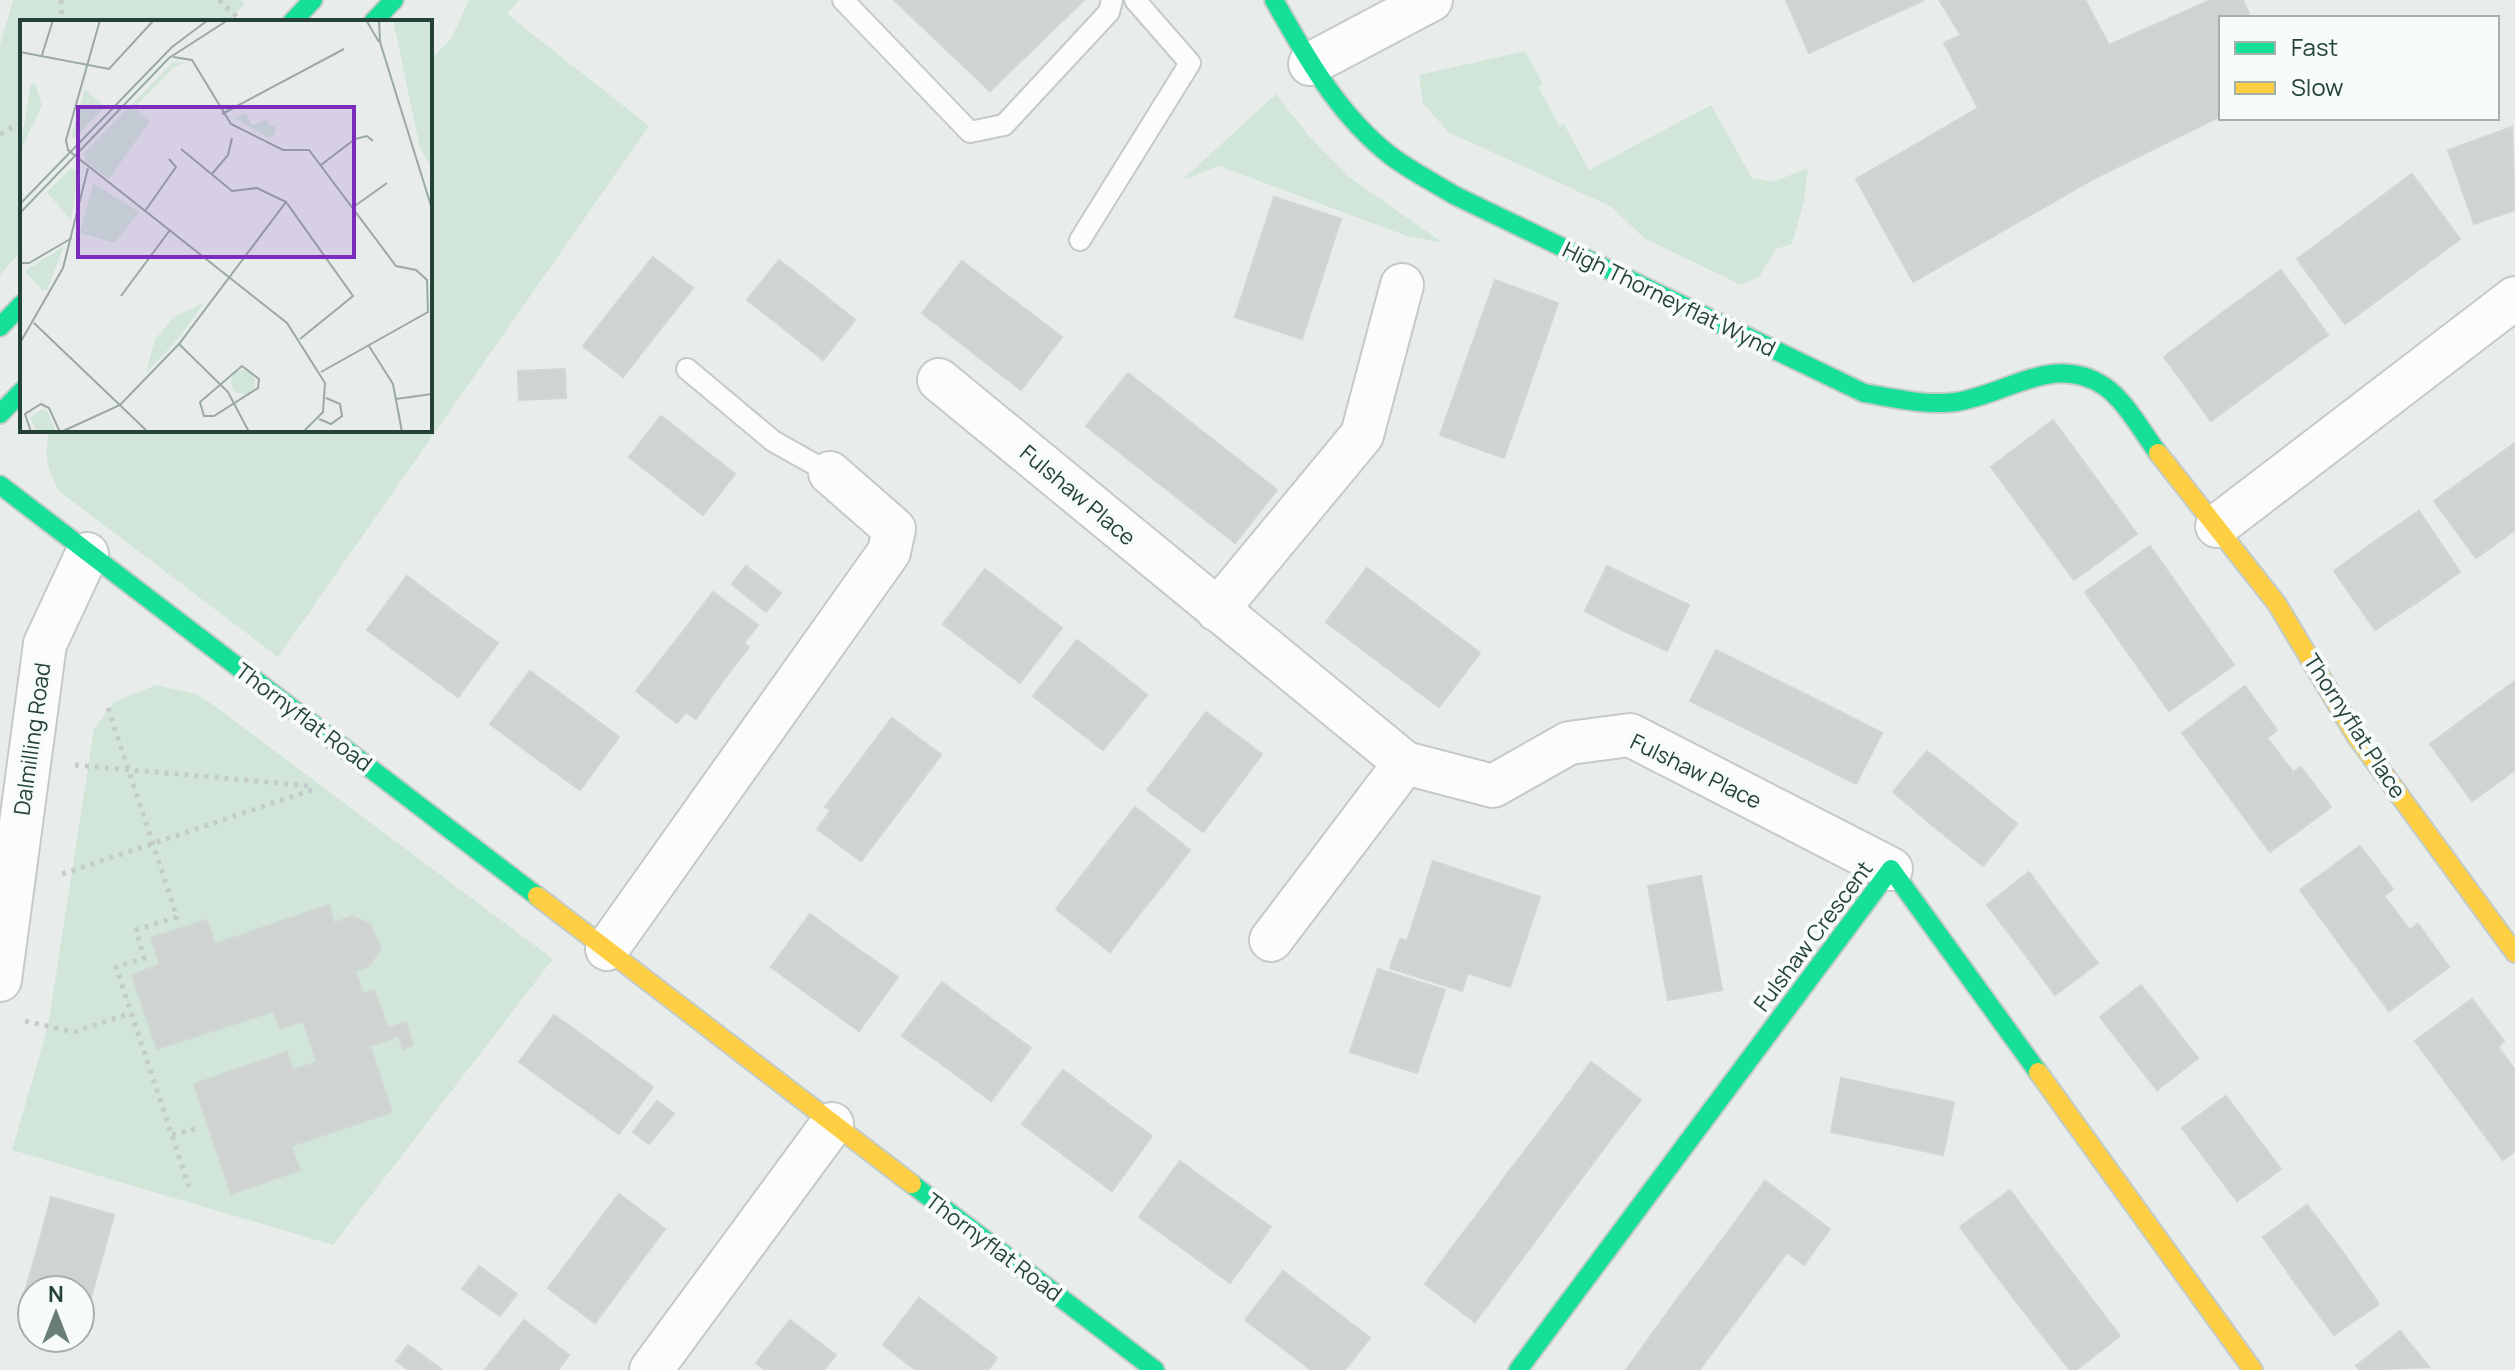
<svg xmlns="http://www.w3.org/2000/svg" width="2515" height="1370" font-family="Manrope,sans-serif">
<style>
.green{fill:#d1e6d8}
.building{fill:#cfd4d2;stroke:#d1d6d4;stroke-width:2}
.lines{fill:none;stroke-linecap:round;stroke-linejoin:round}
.lane-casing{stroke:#c5cac8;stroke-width:24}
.street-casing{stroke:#c5cac8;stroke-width:46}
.fast-casing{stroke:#c3cbc8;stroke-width:22}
.slow-casing{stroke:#c3cbc8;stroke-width:22}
.path{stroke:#c3ccca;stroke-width:5;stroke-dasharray:4 6;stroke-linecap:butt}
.lane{stroke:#fcfcfc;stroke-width:20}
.street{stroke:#fcfcfc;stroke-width:42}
.fast{stroke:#16e098;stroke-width:18}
.slow{stroke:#ffcf43;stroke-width:18}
.labels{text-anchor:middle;stroke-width:8;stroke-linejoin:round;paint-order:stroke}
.street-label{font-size:22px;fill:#24423a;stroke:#f7fbf9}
.inset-road{fill:none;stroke:#9aa9a4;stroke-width:2}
.view{fill:#7b2cbf;fill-opacity:0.15;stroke:#7b2cbf;stroke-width:4}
.inset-edge{fill:none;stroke:#24423a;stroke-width:4}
</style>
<rect width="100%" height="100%" fill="#e8edeb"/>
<g class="green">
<polygon points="13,0 241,0 245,3 228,22 22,22 22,250 0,275 0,45"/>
<path d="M469 0H519L507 14 649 126 278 657 60 492C47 471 44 456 49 432L430 430V60L451 39Z"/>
<polygon points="1525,51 1543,84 1538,87 1559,125 1564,124 1589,170 1711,105 1752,178 1773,182 1808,168 1804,201 1792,244 1776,249 1759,277 1741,285 1644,238 1610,206 1448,132 1423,103 1419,75"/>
<polygon points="1276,94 1308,135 1349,177 1443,243 1407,236 1219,166 1182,180"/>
<polygon points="156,685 196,694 216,707 553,959 333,1245 12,1150 48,1026 94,729 114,702"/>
</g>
<g class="building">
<polygon points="894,0 1084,0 990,91"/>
<polygon points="1786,0 1924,0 1809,53"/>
<polygon points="1939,0 2085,0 2109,45 2211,0 2243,0 2251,18 2221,18 2221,116 2095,178 1913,282 1856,179 1978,108 1944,43 1961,35"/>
<polygon points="2512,127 2515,210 2474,224 2448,150"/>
<polygon points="2412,174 2460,239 2398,285 2350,220"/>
<polygon points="1274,197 1341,219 1302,339 1235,317"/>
<polygon points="2350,220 2398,285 2345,324 2297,259"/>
<polygon points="653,257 693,288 658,332 618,301"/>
<polygon points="779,260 819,291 787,331 747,300"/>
<polygon points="962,261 1062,337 1021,390 922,313"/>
<polygon points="2281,270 2328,335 2270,377 2222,313"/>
<polygon points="1495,280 1558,303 1504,458 1440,435"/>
<polygon points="819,291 855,320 823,360 787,331"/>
<polygon points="618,301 658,332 623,377 583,346"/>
<polygon points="2222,313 2270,377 2211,421 2164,357"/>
<polygon points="565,369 566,398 519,400 518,371"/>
<polygon points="1128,373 1277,490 1235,543 1086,426"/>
<polygon points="661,416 698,445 666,486 629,457"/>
<polygon points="2053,420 2137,534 2074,580 1991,467"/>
<polygon points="2515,443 2515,530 2476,558 2434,501"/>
<polygon points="698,445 735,474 703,515 666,486"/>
<polygon points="2419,511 2460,572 2416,603 2374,542"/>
<polygon points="2374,542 2416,603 2375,630 2334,571"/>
<polygon points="2150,546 2234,665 2169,711 2085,592"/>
<polygon points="746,566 781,593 766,612 732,584"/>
<polygon points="1607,566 1644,584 1622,630 1585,611"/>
<polygon points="1367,568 1480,653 1439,707 1326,622"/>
<polygon points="985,569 1062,628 1020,683 943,624"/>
<polygon points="407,576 449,608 409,661 367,630"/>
<polygon points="1644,584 1689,605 1667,651 1622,630"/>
<polygon points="713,592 758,625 744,643 749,647 724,679 675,642"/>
<polygon points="449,608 498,643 458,697 409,661"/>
<polygon points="1077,640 1112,667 1068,723 1033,696"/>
<polygon points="675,642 724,679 696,719 686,712 677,723 636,691"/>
<polygon points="1716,650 1752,668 1727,719 1690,701"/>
<polygon points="1112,667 1147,695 1103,750 1068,723"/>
<polygon points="1752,668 1795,689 1769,740 1727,719"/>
<polygon points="530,671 568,699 529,753 490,724"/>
<polygon points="2515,681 2515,770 2472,801 2430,744"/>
<polygon points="2245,686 2277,730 2267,738 2293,772 2301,767 2331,807 2270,852 2182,733"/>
<polygon points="1795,689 1841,712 1815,763 1769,740"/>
<polygon points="568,699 619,737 580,790 529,753"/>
<polygon points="1206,712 1262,754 1233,793 1177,751"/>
<polygon points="1841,712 1882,733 1856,784 1815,763"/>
<polygon points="892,718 941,755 899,811 850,774"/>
<polygon points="1177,751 1233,793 1203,832 1147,790"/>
<polygon points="1927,751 1972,787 1937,829 1893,792"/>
<polygon points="850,774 899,811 861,861 817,829 831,810 825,807"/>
<polygon points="1972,787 2017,824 1983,866 1937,829"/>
<polygon points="1135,807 1190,850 1162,886 1107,843"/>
<polygon points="1107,843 1162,886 1137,917 1083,874"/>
<polygon points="2360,846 2393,889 2384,896 2410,930 2418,924 2449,967 2389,1011 2300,890"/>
<polygon points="1433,861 1540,897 1510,987 1468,973 1462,991 1390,968 1400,939 1407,941"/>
<polygon points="2029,872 2063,918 2021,949 1987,905"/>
<polygon points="1083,874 1137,917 1110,952 1056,909"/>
<polygon points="1701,876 1712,935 1658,944 1648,886"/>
<polygon points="329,905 334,923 352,916 370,924 381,949 368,967 355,971 363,994 374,990 388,1028 406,1022 413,1045 403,1049 398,1036 370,1046 392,1112 291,1146 300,1170 231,1194 194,1084 287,1052 293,1070 317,1062 303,1021 280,1029 274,1011 157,1049 132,975 160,964 151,938 207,920 215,944"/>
<polygon points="810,914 851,944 812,997 771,967"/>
<polygon points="2063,918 2098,963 2055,995 2021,949"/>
<polygon points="1712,935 1722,990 1668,1000 1658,944"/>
<polygon points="851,944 898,977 859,1031 812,997"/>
<polygon points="1378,969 1445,990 1417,1073 1350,1052"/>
<polygon points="942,982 985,1014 946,1067 902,1036"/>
<polygon points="2141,985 2169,1021 2128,1053 2100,1017"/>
<polygon points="2472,999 2504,1041 2498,1047 2515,1070 2515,1151 2503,1160 2415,1041"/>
<polygon points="985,1014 1031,1048 991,1101 946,1067"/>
<polygon points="554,1015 600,1048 566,1096 519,1062"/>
<polygon points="2169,1021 2198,1058 2157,1090 2128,1053"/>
<polygon points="600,1048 653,1087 619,1134 566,1096"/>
<polygon points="1591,1062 1641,1100 1616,1132 1567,1095"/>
<polygon points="1063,1070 1104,1101 1064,1155 1022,1124"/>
<polygon points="1841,1078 1896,1090 1886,1143 1831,1132"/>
<polygon points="1896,1090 1954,1102 1943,1155 1886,1143"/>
<polygon points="1567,1095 1616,1132 1590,1167 1541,1130"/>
<polygon points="2226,1096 2253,1132 2209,1164 2182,1128"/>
<polygon points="657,1101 674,1114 649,1144 633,1132"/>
<polygon points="1104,1101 1152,1136 1112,1191 1064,1155"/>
<polygon points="1541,1130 1590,1167 1560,1207 1510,1170"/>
<polygon points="2253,1132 2281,1169 2237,1201 2209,1164"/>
<polygon points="1180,1161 1222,1192 1182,1248 1139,1217"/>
<polygon points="1510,1170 1560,1207 1527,1252 1477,1215"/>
<polygon points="1765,1181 1830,1229 1804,1265 1739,1217"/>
<polygon points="2010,1190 2035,1224 1986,1262 1960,1227"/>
<polygon points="1222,1192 1271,1227 1230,1283 1182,1248"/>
<polygon points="619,1194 665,1229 632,1273 586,1238"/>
<polygon points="51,1197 114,1215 100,1265 38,1247"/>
<polygon points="2307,1205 2342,1251 2296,1284 2263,1237"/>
<polygon points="1477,1215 1527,1252 1504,1283 1453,1246"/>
<polygon points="1739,1217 1787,1253 1758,1291 1710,1256"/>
<polygon points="2035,1224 2067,1266 2018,1304 1986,1262"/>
<polygon points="586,1238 632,1273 595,1323 548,1288"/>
<polygon points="1453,1246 1504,1283 1475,1322 1425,1284"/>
<polygon points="38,1247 100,1265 85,1319 80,1317 80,1290 32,1290 32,1304 22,1301"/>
<polygon points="2342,1251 2379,1304 2334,1335 2296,1284"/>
<polygon points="1710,1256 1758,1291 1729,1330 1681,1294"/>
<polygon points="479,1266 517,1294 500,1316 462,1289"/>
<polygon points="2067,1266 2091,1298 2043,1336 2018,1304"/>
<polygon points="1283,1271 1326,1304 1289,1353 1245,1320"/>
<polygon points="1681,1294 1729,1330 1700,1369 1652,1334"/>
<polygon points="919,1298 957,1327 924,1370 916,1370 883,1345"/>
<polygon points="2091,1298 2120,1336 2076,1370 2070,1370 2043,1336"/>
<polygon points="1326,1304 1370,1338 1345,1370 1311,1370 1289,1353"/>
<polygon points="524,1320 569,1355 558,1370 513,1370 496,1356"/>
<polygon points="790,1320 836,1355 824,1370 765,1370 756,1363"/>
<polygon points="957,1327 997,1358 988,1370 924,1370"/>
<polygon points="2400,1331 2429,1367 2359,1370 2356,1366"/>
<polygon points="1652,1334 1700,1369 1699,1370 1626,1370"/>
<polygon points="408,1345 441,1369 408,1370 396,1361"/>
<polygon points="496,1356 513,1370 485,1370"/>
</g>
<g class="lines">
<g class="lane-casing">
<g id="lane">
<polyline points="843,0 970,132 1004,125 1109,12 1112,0"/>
<polyline points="1080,240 1190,63 1135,0"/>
<polyline points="687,369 773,441 830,473"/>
</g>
</g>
<g class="street-casing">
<g id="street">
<polyline points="1310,64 1431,0"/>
<polyline points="939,380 1405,763 1493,786 1569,743 1630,735 1891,869"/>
<polyline points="2217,526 2515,298"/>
<polyline points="1217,610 1362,435 1402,285"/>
<polyline points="1271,940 1405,763"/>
<polyline points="607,949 889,552 894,529 830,473"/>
<polyline points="0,980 45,644 87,554"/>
<polyline points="651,1370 832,1124"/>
</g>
</g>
<g class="fast-casing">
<g id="fast">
<path d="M1274 0C1306 57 1339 116 1391 156 1411 171 1433 182 1454 195L1864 393C1893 398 1926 406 1956 402 2008 394 2053 353 2104 386 2125 400 2143 433 2158 453"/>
<polyline points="292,22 313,0"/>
<polyline points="373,22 394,0"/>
<polyline points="0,327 22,304"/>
<polyline points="0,414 22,391"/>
<polyline points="0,485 537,896"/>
<polyline points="912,1184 1155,1370"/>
<polyline points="1518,1370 1891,869 2038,1072"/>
</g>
</g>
<g class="slow-casing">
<g id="slow">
<polyline points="2158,453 2277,604 2356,736 2515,953"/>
<polyline points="537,896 912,1184"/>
<polyline points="2038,1072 2253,1370"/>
</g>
</g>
<g class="path">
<polyline points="61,0 62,22"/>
<polyline points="219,0 242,22"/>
<polyline points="0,134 22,122"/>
<polyline points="108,708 177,917 136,930 144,958 116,967 189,1187"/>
<polyline points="75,765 312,786"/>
<polyline points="62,874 318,788"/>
<polyline points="25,1021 74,1032 131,1013"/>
<polyline points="172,1135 201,1127"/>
</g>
<use href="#lane" class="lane"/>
<use href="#street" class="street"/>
<use href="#fast" class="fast"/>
<use href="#slow" class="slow"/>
</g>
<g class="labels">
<g class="street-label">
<text transform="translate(1669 299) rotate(26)" y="8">High Thorneyflat Wynd</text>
<text transform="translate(1078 495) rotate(40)" y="8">Fulshaw Place</text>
<text transform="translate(304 717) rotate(37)" y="8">Thornyflat Road</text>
<text transform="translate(2355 726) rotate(57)" y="8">Thornyflat Place</text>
<text transform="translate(32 739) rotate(-82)" y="8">Dalmilling Road</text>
<text transform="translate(1696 771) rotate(26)" y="8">Fulshaw Place</text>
<text transform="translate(1813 936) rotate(-53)" y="8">Fulshaw Crescent</text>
<text transform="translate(994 1247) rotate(37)" y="8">Thornyflat Road</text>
</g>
</g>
<g transform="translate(20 20)">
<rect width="412" height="412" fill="#e8edeb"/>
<path d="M373 0H412V148L400 128ZM167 42 154 47 114 88 130 101 89 159 65 141 64 133 152 43ZM11 63H15L22 86 0 131ZM65 69 85 87 54 119 51 116ZM226 93 232 105 246 99 250 106 256 105 255 114 249 118 214 98ZM51 148 58 151 51 201 27 172ZM73 163 119 192 95 223 60 213ZM44 226 27 270H22L5 251ZM185 282 158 319 126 353 135 319 154 297ZM211 362a12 12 0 1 1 24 0a12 12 0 1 1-24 0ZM22 389 27 390 36 412H17L10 398Z" fill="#d1e6d8"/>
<path class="inset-road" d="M80 0 46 120 48 130 267 303 305 363 303 392 283 412M346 0 359 22M359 0 360 22 412 189M0 32 89 49 134 0M22 35 33 0M153 37 172 40 211 104 263 130H289L376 246 396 250 407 260 408 292 301 352M202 94 324 29M161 129 212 171 237 168 266 182M301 145 335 119 347 116 353 121M192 154 208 135 212 118M0 184 152 27 188 0M332 188 367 163M125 191 156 147 149 139M0 193 149 38 208 0M0 243H9L52 218M101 276 150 210M14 303 128 412M0 323 43 248 68 148M159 324 208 372 229 412M349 326 373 364 382 412M222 346 239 359 238 368 194 396H184L180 382ZM376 379 412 374M299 399 311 404 322 396 320 384 306 378M11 412 5 394 21 384 29 388 40 412M41 412 100 385 159 324 266 182 333 276 280 319"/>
<path class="view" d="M58 87H334V237H58Z"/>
<rect width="412" height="412" class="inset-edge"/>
</g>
<rect x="2219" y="16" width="280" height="104" fill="#f7fbf9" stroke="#a3b1ad" stroke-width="2"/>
<rect x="2235" y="42" width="40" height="12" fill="#16e098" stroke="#a3b1ad" stroke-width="2"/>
<text x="2291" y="56" font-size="24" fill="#24423a">Fast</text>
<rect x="2235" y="82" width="40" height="12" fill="#ffcf43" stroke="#a3b1ad" stroke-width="2"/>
<text x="2291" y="96" font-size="24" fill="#24423a">Slow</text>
<g transform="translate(56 1314)"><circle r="38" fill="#f7fbf9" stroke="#a3b1ad" stroke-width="2"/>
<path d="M0-6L14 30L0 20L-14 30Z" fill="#697e78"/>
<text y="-12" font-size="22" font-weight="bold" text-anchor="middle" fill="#24423a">N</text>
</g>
</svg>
